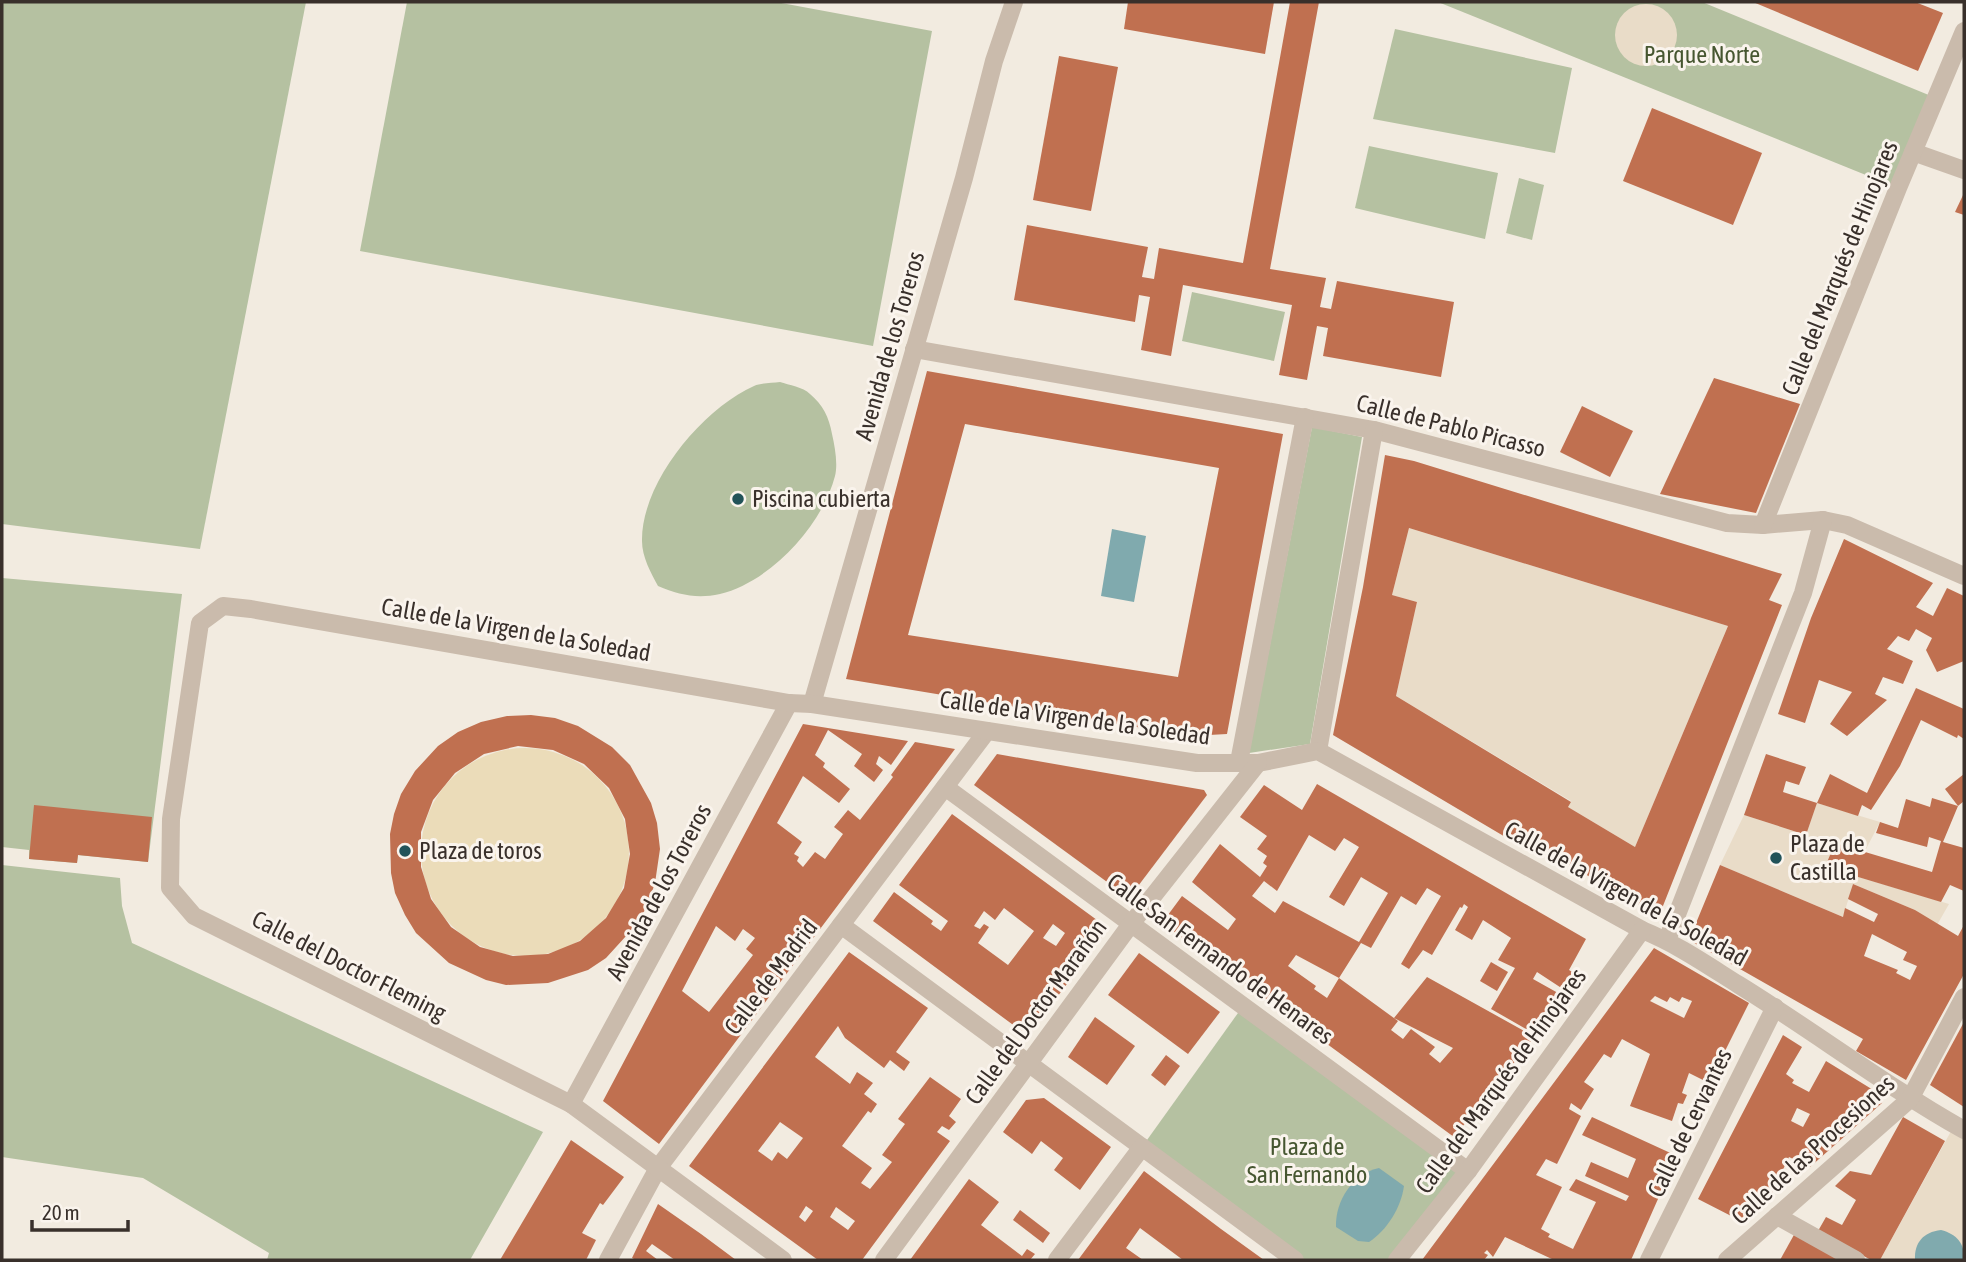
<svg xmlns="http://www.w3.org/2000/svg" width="1966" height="1262" font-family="'Asap Condensed',sans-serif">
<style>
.green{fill:#b5c1a1}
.sand{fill:#ebdcb9}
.plaza{fill:#e9dcc8}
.water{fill:#80aaae}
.building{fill:#c07050;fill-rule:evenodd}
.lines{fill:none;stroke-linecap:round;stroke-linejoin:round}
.street{stroke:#cabbac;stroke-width:18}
.poi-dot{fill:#225359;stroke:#faf4ed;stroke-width:2.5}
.labels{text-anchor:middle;stroke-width:6;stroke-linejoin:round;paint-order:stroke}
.park-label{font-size:24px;fill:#465630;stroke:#faf4ed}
.street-label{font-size:24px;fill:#39302b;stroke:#faf4ed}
.poi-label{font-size:24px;fill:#39302b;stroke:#faf4ed;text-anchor:start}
</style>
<rect width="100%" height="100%" fill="#f2ebe0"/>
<g class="green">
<polygon points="2,2 306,2 200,549 2,524"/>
<polygon points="407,2 776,2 932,31 873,346 360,251"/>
<polygon points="1438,2 1702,2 1936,98 1898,188"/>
<polygon points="1395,29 1572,68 1555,153 1373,119"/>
<polygon points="1369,146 1498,173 1485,239 1355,208"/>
<polygon points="1519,178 1544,185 1532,240 1506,233"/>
<polygon points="1192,292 1285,312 1274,361 1182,341"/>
<path d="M780 382C789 385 803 387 810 394 823 405 829 417 832 434 835 447 838 464 835 476 822 526 770 582 720 594 697 599 679 595 658 586 651 573 642 557 642 541 641 483 702 409 754 386 761 383 772 383 780 382Z"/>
<polygon points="1312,427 1362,437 1310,744 1249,753"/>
<polygon points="2,578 182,594 148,862 78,855 77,863 29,859 29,850 2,847"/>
<polygon points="2,865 120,878 122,906 132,943 543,1132 470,1260 267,1260 269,1253 143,1178 2,1157"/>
<polygon points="1243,1006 1468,1171 1397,1260 1295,1260 1142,1147"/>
</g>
<circle class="sand" cx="525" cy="852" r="104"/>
<g class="plaza">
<circle cx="1646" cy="35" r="31"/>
<polygon points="1409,528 1728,626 1635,847 1568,807 1571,801 1396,696 1417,602 1392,595"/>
<polygon points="1817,803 1880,822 1865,851 1835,843 1825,867 1949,904 1937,925 1915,910 1853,884 1843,917 1720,865 1744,815 1806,835"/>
<polygon points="1955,1124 1964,1130 1964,1260 1880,1260"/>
</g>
<g class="water">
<polygon points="1112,529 1146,536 1134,602 1101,596"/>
<path d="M1379 1168 1404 1186C1401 1208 1387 1230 1369 1242L1358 1241 1336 1227C1335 1201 1353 1173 1379 1168Z"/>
<path d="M1941 1230C1957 1234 1965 1244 1964 1260H1915C1914 1243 1923 1232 1941 1230Z"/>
</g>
<g class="building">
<polygon points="1128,2 1274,2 1265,54 1124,29"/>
<polygon points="1290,2 1319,2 1270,269 1326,278 1320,307 1331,309 1337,281 1454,302 1441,377 1323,356 1328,328 1317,326 1307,380 1279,375 1292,305 1183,285 1171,356 1141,350 1150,297 1139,295 1135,322 1014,300 1027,225 1148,247 1142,277 1154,279 1159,248 1243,263"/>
<polygon points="1753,2 1915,2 1943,13 1918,71"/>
<polygon points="1059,56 1118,67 1091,211 1033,200"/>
<polygon points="1652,108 1762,153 1733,225 1623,181"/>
<polygon points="1964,193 1964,215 1955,212"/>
<path d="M927 371 1283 434 1227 734 1191 736 846 679ZM965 424 1219 468 1178 677 908 635Z"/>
<polygon points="1714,378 1800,404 1756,513 1660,494"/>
<polygon points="1582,406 1633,431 1610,477 1560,452"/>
<path d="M1385 455 1414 461 1782 574 1769 600 1782 605 1659 916 1539 848 1534 854 1333 735 1363 587ZM1409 528 1728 626 1635 847 1568 807 1571 802 1396 696 1417 602 1392 595Z"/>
<polygon points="1844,539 1933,583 1916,607 1933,616 1947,588 1964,596 1964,661 1937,672 1926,650 1932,638 1916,629 1909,641 1898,636 1887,649 1913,661 1903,684 1883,677 1875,694 1887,700 1847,736 1830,724 1852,692 1819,680 1805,723 1778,714 1811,618"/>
<polygon points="1916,688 1964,709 1964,739 1958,735 1957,738 1921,720 1900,766 1871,810 1862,805 1858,816 1817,803 1830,774 1867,793"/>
<path d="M531 715 555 718 578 726 612 747 630 765 651 803 657 823 660 849 655 883 647 906 637 924 606 958 588 970 548 983 506 985 486 980 449 963 416 933 405 915 395 893 391 873 390 834 394 814 401 794 415 771 438 746 458 732 481 722 507 716ZM518 746 553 750 584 764 609 788 625 819 630 854 624 888 606 918 580 941 548 954 513 956 480 947 451 927 431 899 421 867V832L433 800 455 773 484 754Z"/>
<path d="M803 724 908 741 891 765 879 756 876 764 883 770 874 782 854 766 862 754 828 730 815 755 825 763 823 767 850 789 839 803 803 776 777 823 802 842 794 854 799 857 797 861 803 867 815 852 825 859 843 834 834 827 848 810 860 820 893 777 891 775 915 742 955 749 659 1144 603 1101ZM716 926 735 941 743 929 755 938 746 949 753 955 709 1012 682 991Z"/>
<polygon points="997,754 1204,790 1207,795 1129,898 974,785"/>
<polygon points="1766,754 1806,767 1799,785 1786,781 1783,792 1817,803 1806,835 1744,815"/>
<polygon points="1964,774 1964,801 1958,806 1945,789"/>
<path d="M1317 784 1586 939 1569 970 1581 977 1569 993 1537 972 1533 979 1558 993 1535 1034 1491 1009 1515 968 1498 960 1511 938 1483 920 1472 940 1455 930 1468 907 1464 904 1462 908 1460 907 1432 955 1423 950 1409 969 1401 964 1441 896 1427 888 1416 905 1401 896 1371 948 1361 943 1339 978 1296 955 1288 966 1316 986 1314 989 1327 998 1339 978 1398 1021 1391 1030 1403 1039 1411 1029 1435 1047 1429 1054 1440 1063 1453 1048 1394 1018 1427 977 1535 1037 1454 1137 1162 923 1182 896 1228 930 1236 919 1192 882 1220 844 1260 877 1267 866 1263 863 1267 856 1257 849 1267 836 1240 817 1264 785 1302 810ZM1309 835 1335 851 1344 838 1359 847 1329 897 1344 906 1361 877 1388 893 1359 942 1283 901 1275 913 1252 896 1264 881 1277 891Z"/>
<polygon points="1932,798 1958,806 1943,842 1964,848 1964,891 1950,885 1941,902 1825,867 1835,843 1932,872 1941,841 1929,837 1927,847 1876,833 1880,822 1898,828 1906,799 1930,807"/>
<polygon points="34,805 152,817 148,862 78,855 77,863 29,859"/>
<path d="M952 814 1101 923 1102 937 1028 1036 873 921 894 892 933 921 931 924 941 931 948 921 899 885ZM1004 908 1034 931 1008 965 978 943 989 927 984 924 980 929 974 926 984 911 995 920ZM1053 924 1065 933 1056 946 1043 938Z"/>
<path d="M1720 865 1843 917 1845 908 1874 922 1878 914 1848 899 1853 884 1915 910 1958 936 1964 925V974L1906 1080 1856 1051 1863 1039 1689 940ZM1872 934 1907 952 1903 960 1917 966 1910 980 1896 973 1898 970 1864 956Z"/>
<path d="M1654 948 1749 1003 1709 1083 1689 1073 1682 1093 1687 1095 1683 1104 1678 1103 1672 1121 1630 1106 1650 1054 1622 1039 1611 1058 1604 1054 1584 1082 1594 1089 1581 1110 1571 1103 1569 1109 1581 1116 1557 1164 1546 1159 1536 1175 1562 1187 1541 1229 1550 1234 1548 1237 1573 1249 1596 1202 1569 1190 1576 1179 1626 1201 1629 1196 1585 1176 1591 1162 1628 1178 1636 1159 1582 1135 1592 1117 1677 1156 1631 1260H1554L1505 1237 1493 1257 1487 1250 1484 1253 1488 1255 1484 1260H1422ZM1655 996 1667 1002 1670 997 1679 1002 1682 997 1692 1001 1684 1018 1650 1001Z"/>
<path d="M849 952 928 1008 896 1052 910 1062 904 1071 890 1060 884 1068 845 1038 838 1026 815 1057 850 1084 857 1072 873 1083 864 1094 877 1104 871 1113 868 1111 842 1146 872 1168 861 1183 870 1189 892 1162 882 1155 905 1124 898 1119 930 1077 961 1099 949 1116 956 1122 949 1130 942 1126 937 1132 950 1141 862 1260H818L689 1166ZM780 1122 803 1138 787 1159 778 1152 772 1161 758 1151ZM806 1206 813 1211 805 1222 799 1217ZM836 1207 855 1221 848 1230 830 1217Z"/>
<polygon points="1139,953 1220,1012 1188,1054 1108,995"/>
<polygon points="1491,962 1508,972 1497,991 1480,981"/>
<polygon points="1095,1017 1135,1046 1107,1085 1068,1057"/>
<polygon points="1964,1022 1964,1107 1930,1085"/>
<path d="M1783 1035 1802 1047 1786 1074 1794 1080 1792 1083 1809 1092 1826 1061 1883 1096 1882 1103 1810 1167 1789 1157 1771 1195 1739 1220 1698 1199ZM1797 1108 1810 1114 1803 1127 1791 1121Z"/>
<polygon points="1166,1055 1180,1066 1165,1086 1151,1075"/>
<polygon points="1044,1098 1111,1147 1080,1190 1054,1170 1063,1158 1041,1141 1032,1154 1003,1132 1026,1100"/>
<polygon points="1903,1117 1945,1141 1880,1260 1871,1260 1818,1231 1826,1217 1842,1225 1856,1200 1835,1186 1850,1171 1871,1175"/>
<polygon points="571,1140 624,1177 603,1205 600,1203 582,1233 596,1240 586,1260 500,1260"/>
<polygon points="1144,1171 1221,1229 1264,1260 1183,1260 1140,1228 1126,1248 1143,1260 1078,1260"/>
<polygon points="969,1179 999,1202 981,1225 1022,1256 1027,1249 1035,1254 1030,1260 910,1260"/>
<polygon points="658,1204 701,1234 736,1260 675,1260 652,1244 646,1251 658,1260 636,1260 632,1258"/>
<polygon points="1020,1210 1050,1233 1043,1243 1013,1220"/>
<polygon points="1795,1233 1845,1260 1780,1260"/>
</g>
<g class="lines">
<g class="street">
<polyline points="1913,152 1964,170"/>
<polyline points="914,349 1374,430 1727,523 1763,525 1823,520 1847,525 1964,576"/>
<polyline points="1763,525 1898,188 1964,31"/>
<polyline points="812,704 964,178 994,61 1014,2"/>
<polyline points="1318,751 1374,430"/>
<polyline points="1239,762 1305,417"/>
<polyline points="945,787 1468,1171"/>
<polyline points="841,925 1295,1260"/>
<polyline points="1667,940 1803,593 1823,520"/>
<polyline points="571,1104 789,703"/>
<polyline points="1777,1216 1856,1260"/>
<polyline points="608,1260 658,1168 987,731"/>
<path d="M783 1260 571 1104 194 916 170 888 171 819 200 623 223 606 251 609 789 703 812 704 1197 763H1258L1318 751 1642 930C1677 944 1707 965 1739 985 1815 1032 1886 1086 1964 1130"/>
<polyline points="884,1260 1131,924 1258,763"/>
<polyline points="1057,1260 1142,1147"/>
<polyline points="1397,1260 1468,1171 1642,930"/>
<polyline points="1649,1260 1775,1007"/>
<polyline points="1727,1260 1910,1099 1964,997"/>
</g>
</g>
<g class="poi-dot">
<circle cx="738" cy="499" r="7"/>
<circle cx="405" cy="851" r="7"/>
<circle cx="1776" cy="858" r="7"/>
</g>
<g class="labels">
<g class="park-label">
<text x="1702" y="63">Parque Norte</text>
<text x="1307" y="1155">Plaza de<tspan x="1307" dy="28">San Fernando</tspan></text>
</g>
<g class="street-label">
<text transform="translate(1840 268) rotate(-68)" y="8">Calle del Marqués de Hinojares</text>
<text transform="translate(890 346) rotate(-74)" y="8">Avenida de los Toreros</text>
<text transform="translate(1451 426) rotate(14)" y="8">Calle de Pablo Picasso</text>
<text transform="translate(516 630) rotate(10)" y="8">Calle de la Virgen de la Soledad</text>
<text transform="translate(1075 718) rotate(8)" y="8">Calle de la Virgen de la Soledad</text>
<text transform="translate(659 892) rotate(-62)" y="8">Avenida de los Toreros</text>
<text transform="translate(1626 894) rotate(29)" y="8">Calle de la Virgen de la Soledad</text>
<text transform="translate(1220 959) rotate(36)" y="8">Calle San Fernando de Henares</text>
<text transform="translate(349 966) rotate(27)" y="8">Calle del Doctor Fleming</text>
<text transform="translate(771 977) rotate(-53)" y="8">Calle de Madrid</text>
<text transform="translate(1036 1012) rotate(-54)" y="8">Calle del Doctor Marañón</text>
<text transform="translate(1501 1081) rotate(-54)" y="8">Calle del Marqués de Hinojares</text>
<text transform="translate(1690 1123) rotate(-64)" y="8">Calle de Cervantes</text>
<text transform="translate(1813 1150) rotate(-42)" y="8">Calle de las Procesiones</text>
</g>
<g class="poi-label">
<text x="752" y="507">Piscina cubierta</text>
<text x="1790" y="852">Plaza de<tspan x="1790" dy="28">Castilla</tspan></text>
<text x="419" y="859">Plaza de toros</text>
</g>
</g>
<rect width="1966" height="1262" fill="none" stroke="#39302b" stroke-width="7"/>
<path d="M32 1220v10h96v-10" fill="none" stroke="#39302b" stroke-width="3.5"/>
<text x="42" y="1220" font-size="21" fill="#39302b" stroke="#faf4ed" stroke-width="5" paint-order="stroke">20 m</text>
</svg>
